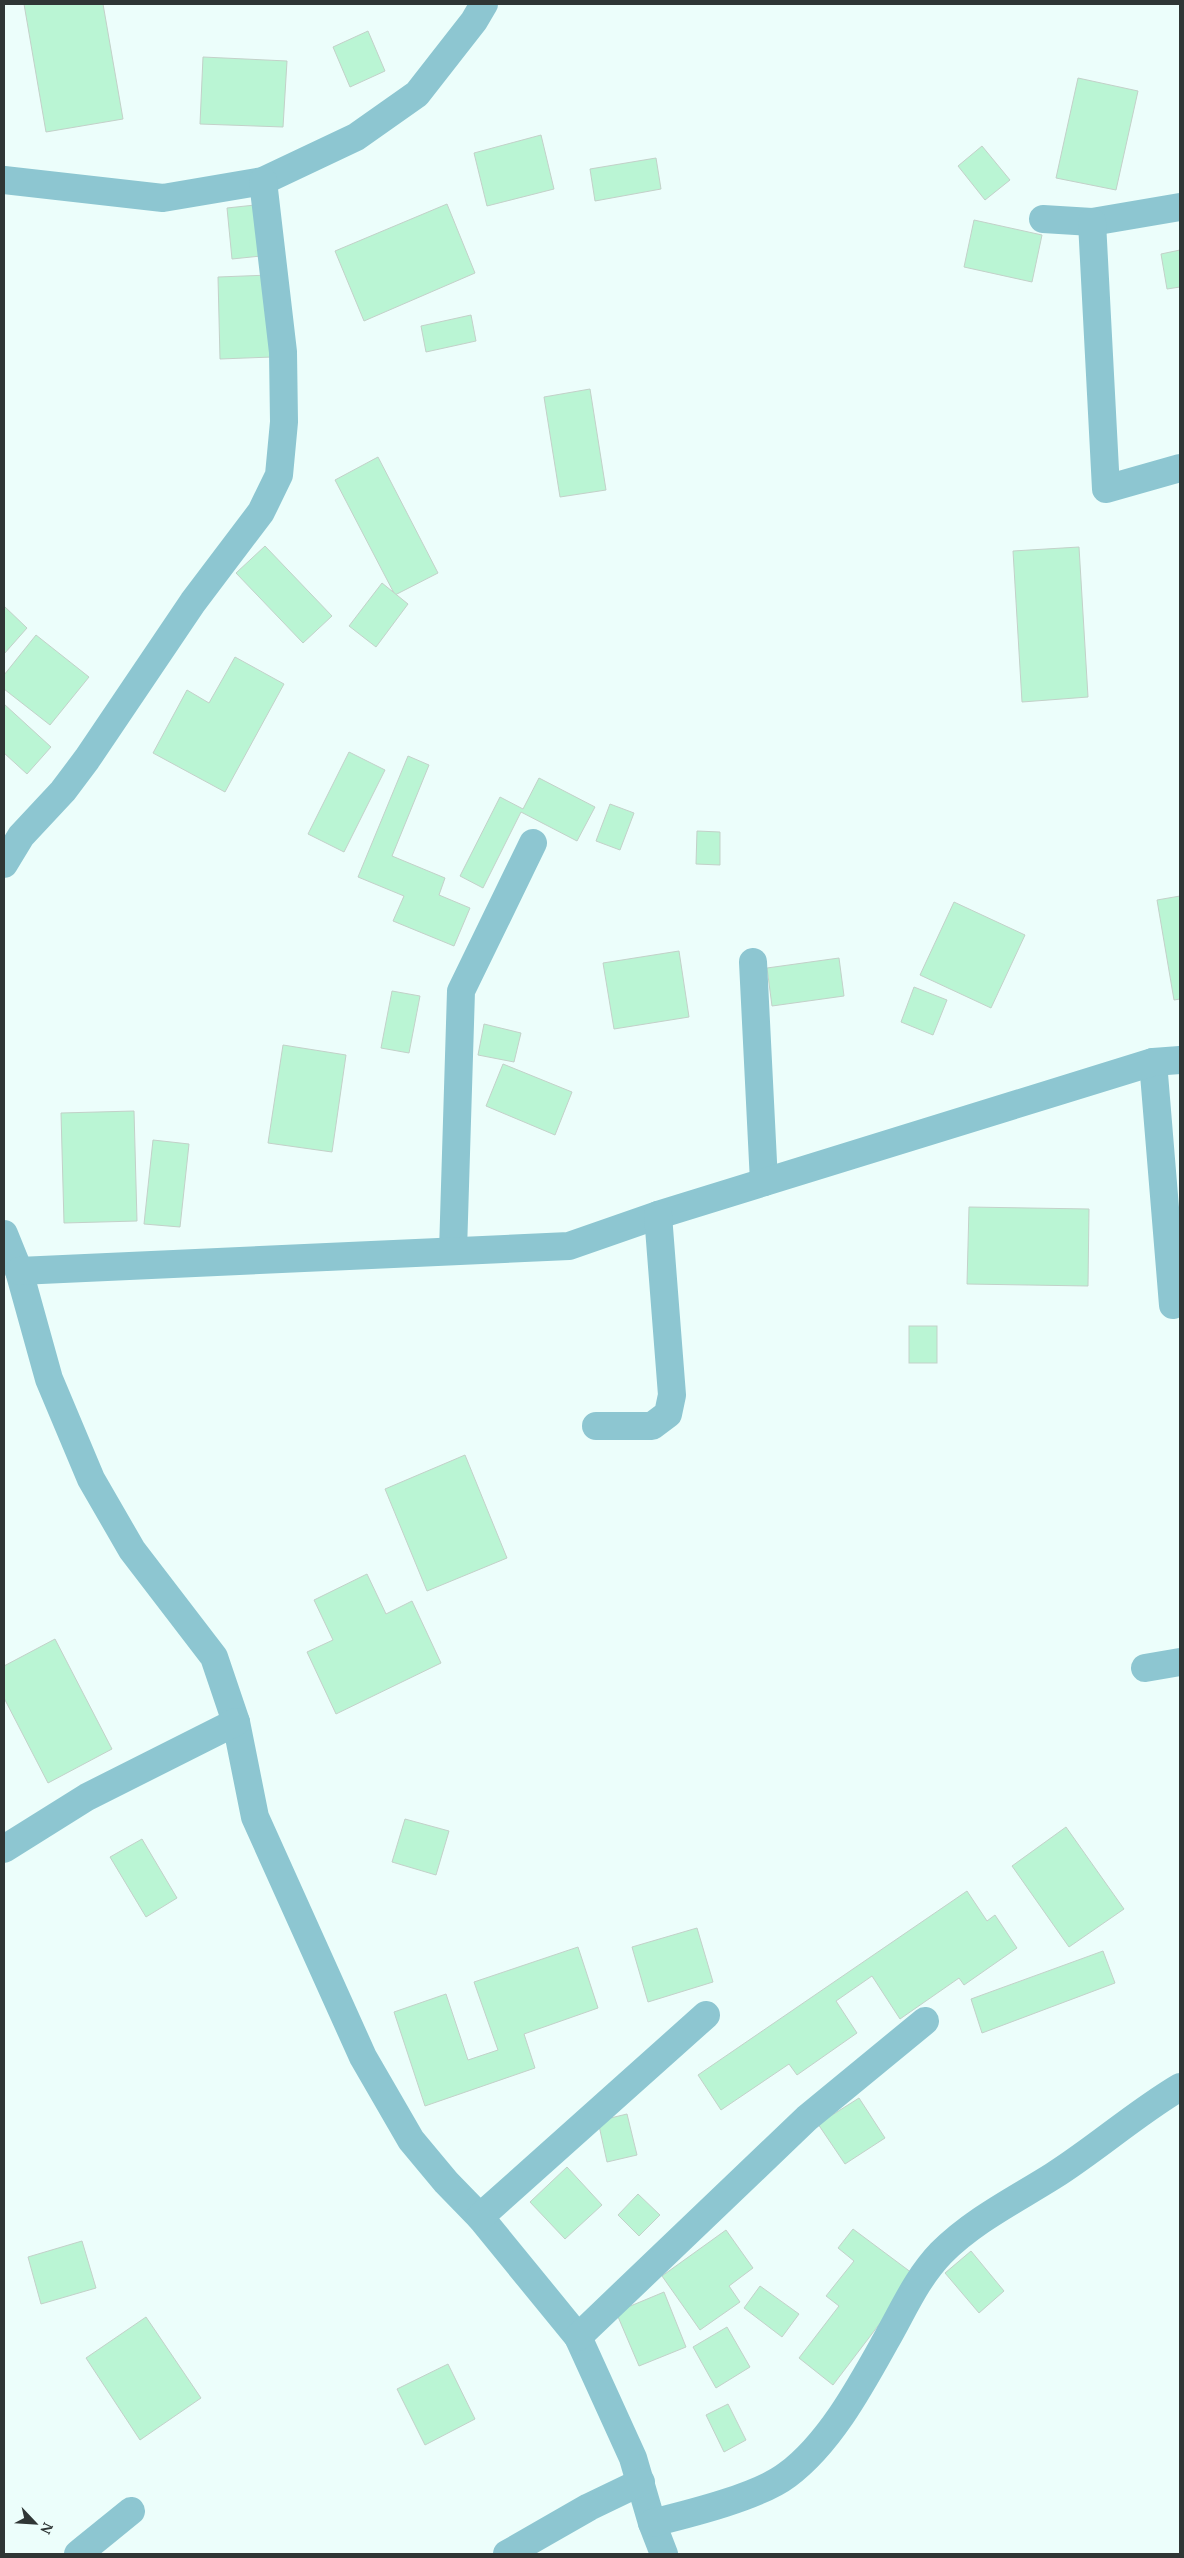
<svg xmlns="http://www.w3.org/2000/svg" width="1184" height="2558" font-family="'PT Serif',serif">
<style>
.building{fill:#baf5d4;stroke:#c3d1c9}
.lines{fill:none;stroke-linecap:round;stroke-linejoin:round}
.minor{stroke:#8dc6d1;stroke-width:28}
</style>
<rect width="100%" height="100%" fill="#ecfefb"/>
<g class="building">
<polygon points="24,4 103,4 123,119 46,132"/>
<polygon points="368,31 385,71 350,87 333,47"/>
<polygon points="203,57 287,61 283,127 200,124"/>
<polygon points="1078,78 1138,91 1116,190 1056,178"/>
<polygon points="541,135 554,189 487,206 474,153"/>
<polygon points="982,146 1010,180 985,200 958,166"/>
<polygon points="656,158 661,189 595,201 590,169"/>
<polygon points="447,204 475,273 364,321 335,251"/>
<polygon points="255,205 261,256 232,259 227,208"/>
<polygon points="974,220 1042,235 1032,282 964,267"/>
<polygon points="1180,250 1180,287 1167,289 1161,254"/>
<polygon points="270,275 272,357 220,359 218,277"/>
<polygon points="471,315 476,341 426,352 421,326"/>
<polygon points="590,389 606,490 560,497 544,397"/>
<polygon points="378,457 438,573 395,595 335,480"/>
<polygon points="265,546 332,616 303,643 236,573"/>
<polygon points="1079,547 1088,697 1022,702 1013,551"/>
<polygon points="382,583 408,604 376,647 349,626"/>
<polygon points="4,606 27,628 4,654"/>
<polygon points="36,635 89,677 50,725 4,689 4,675"/>
<polygon points="235,657 284,684 225,792 153,753 187,690 209,703"/>
<polygon points="4,704 51,747 27,774 4,753"/>
<polygon points="349,752 385,770 344,852 308,834"/>
<polygon points="408,756 429,765 392,856 445,878 439,895 470,908 454,946 393,921 404,896 358,877"/>
<polygon points="539,778 595,807 577,841 521,812 483,888 460,876 500,797 523,809"/>
<polygon points="610,804 634,813 620,850 596,841"/>
<polygon points="697,831 720,832 720,865 696,864"/>
<polygon points="1180,896 1180,999 1174,1000 1157,900"/>
<polygon points="954,902 1025,935 991,1008 920,975"/>
<polygon points="679,951 689,1017 614,1029 603,963"/>
<polygon points="839,958 844,996 772,1006 767,968"/>
<polygon points="914,987 947,1000 933,1035 901,1022"/>
<polygon points="392,991 420,996 409,1053 381,1048"/>
<polygon points="484,1024 521,1033 514,1062 478,1055"/>
<polygon points="283,1045 346,1055 332,1152 268,1143"/>
<polygon points="503,1064 572,1092 555,1135 486,1106"/>
<polygon points="134,1111 137,1221 64,1223 61,1113"/>
<polygon points="153,1140 189,1144 180,1227 144,1224"/>
<polygon points="969,1207 1089,1209 1088,1286 967,1284"/>
<rect x="909" y="1326" width="28" height="37"/>
<polygon points="465,1455 507,1558 427,1591 385,1489"/>
<polygon points="367,1574 386,1614 412,1601 441,1663 336,1714 307,1652 333,1640 314,1600"/>
<polygon points="55,1639 112,1749 48,1783 4,1698 4,1666"/>
<polygon points="405,1819 449,1831 436,1875 392,1862"/>
<polygon points="1066,1827 1124,1909 1069,1947 1012,1866"/>
<polygon points="142,1839 177,1898 146,1917 110,1857"/>
<polygon points="967,1891 987,1921 995,1915 1017,1948 964,1985 959,1978 900,2019 872,1976 836,2001 857,2033 797,2075 789,2064 721,2110 698,2075"/>
<polygon points="697,1928 713,1982 648,2002 632,1947"/>
<polygon points="578,1947 598,2008 524,2034 535,2068 425,2106 394,2012 446,1994 468,2060 498,2050 474,1982"/>
<polygon points="1103,1951 1115,1983 982,2033 971,1999"/>
<polygon points="859,2098 885,2138 845,2164 818,2124"/>
<polygon points="627,2114 637,2155 607,2162 598,2121"/>
<polygon points="567,2167 602,2205 565,2239 530,2202"/>
<polygon points="638,2194 660,2215 639,2236 618,2215"/>
<polygon points="853,2229 916,2276 833,2385 799,2358 839,2306 826,2296 854,2261 838,2248"/>
<polygon points="726,2230 753,2268 729,2286 740,2302 700,2330 662,2276"/>
<polygon points="82,2241 96,2288 41,2304 28,2257"/>
<polygon points="971,2251 1004,2291 979,2313 945,2273"/>
<polygon points="760,2286 799,2314 782,2337 744,2308"/>
<polygon points="664,2292 686,2347 639,2366 616,2312"/>
<polygon points="146,2317 201,2398 140,2440 86,2358"/>
<polygon points="727,2327 750,2367 716,2388 693,2347"/>
<polygon points="448,2364 475,2419 425,2445 397,2389"/>
<polygon points="728,2404 746,2440 724,2452 706,2415"/>
</g>
<g class="lines">
<g class="minor">
<polyline points="4,180 163,198 263,181 356,137 417,94 474,21 484,4"/>
<polyline points="1043,219 1092,222 1180,207"/>
<polyline points="1092,222 1106,489 1180,468"/>
<polyline points="4,864 21,836 63,791 87,759 193,602 261,512 279,475 284,422 283,352 263,181"/>
<polyline points="753,962 764,1182"/>
<polyline points="1153,1062 1173,1305"/>
<polyline points="4,1234 19,1271 49,1379 91,1479 132,1550 214,1657 236,1722 255,1817 363,2057 411,2140 446,2182 480,2217 578,2337 633,2458 652,2523 664,2554"/>
<polyline points="453,1251 461,991 533,843"/>
<polyline points="19,1271 569,1246 658,1215 1153,1062 1180,1060"/>
<polyline points="596,1426 652,1426 668,1414 672,1395 658,1215"/>
<polyline points="1145,1668 1180,1662"/>
<polyline points="4,1849 87,1797 236,1722"/>
<polyline points="480,2217 706,2015"/>
<polyline points="578,2337 807,2118 925,2021"/>
<path d="M652 2523C688 2514 758 2497 787 2475 829 2444 860 2387 885 2342 903 2311 916 2279 941 2253 974 2220 1015 2200 1053 2176 1097 2148 1136 2113 1180 2087"/>
<polyline points="78,2554 131,2511"/>
<polyline points="507,2554 589,2507 641,2482"/>
</g>
</g>
<rect width="1184" height="2558" fill="none" stroke="#2f3635" stroke-width="10"/>
<g transform="translate(35 2523) rotate(115)" stroke="#ecfefb" stroke-width="4" paint-order="stroke">
<path d="M0-4L9 19L0 12L-9 19Z" fill="#2f3635"/>
<text y="-8" font-size="14" font-weight="bold" text-anchor="middle" fill="#2f3635">N</text>
</g>
</svg>
